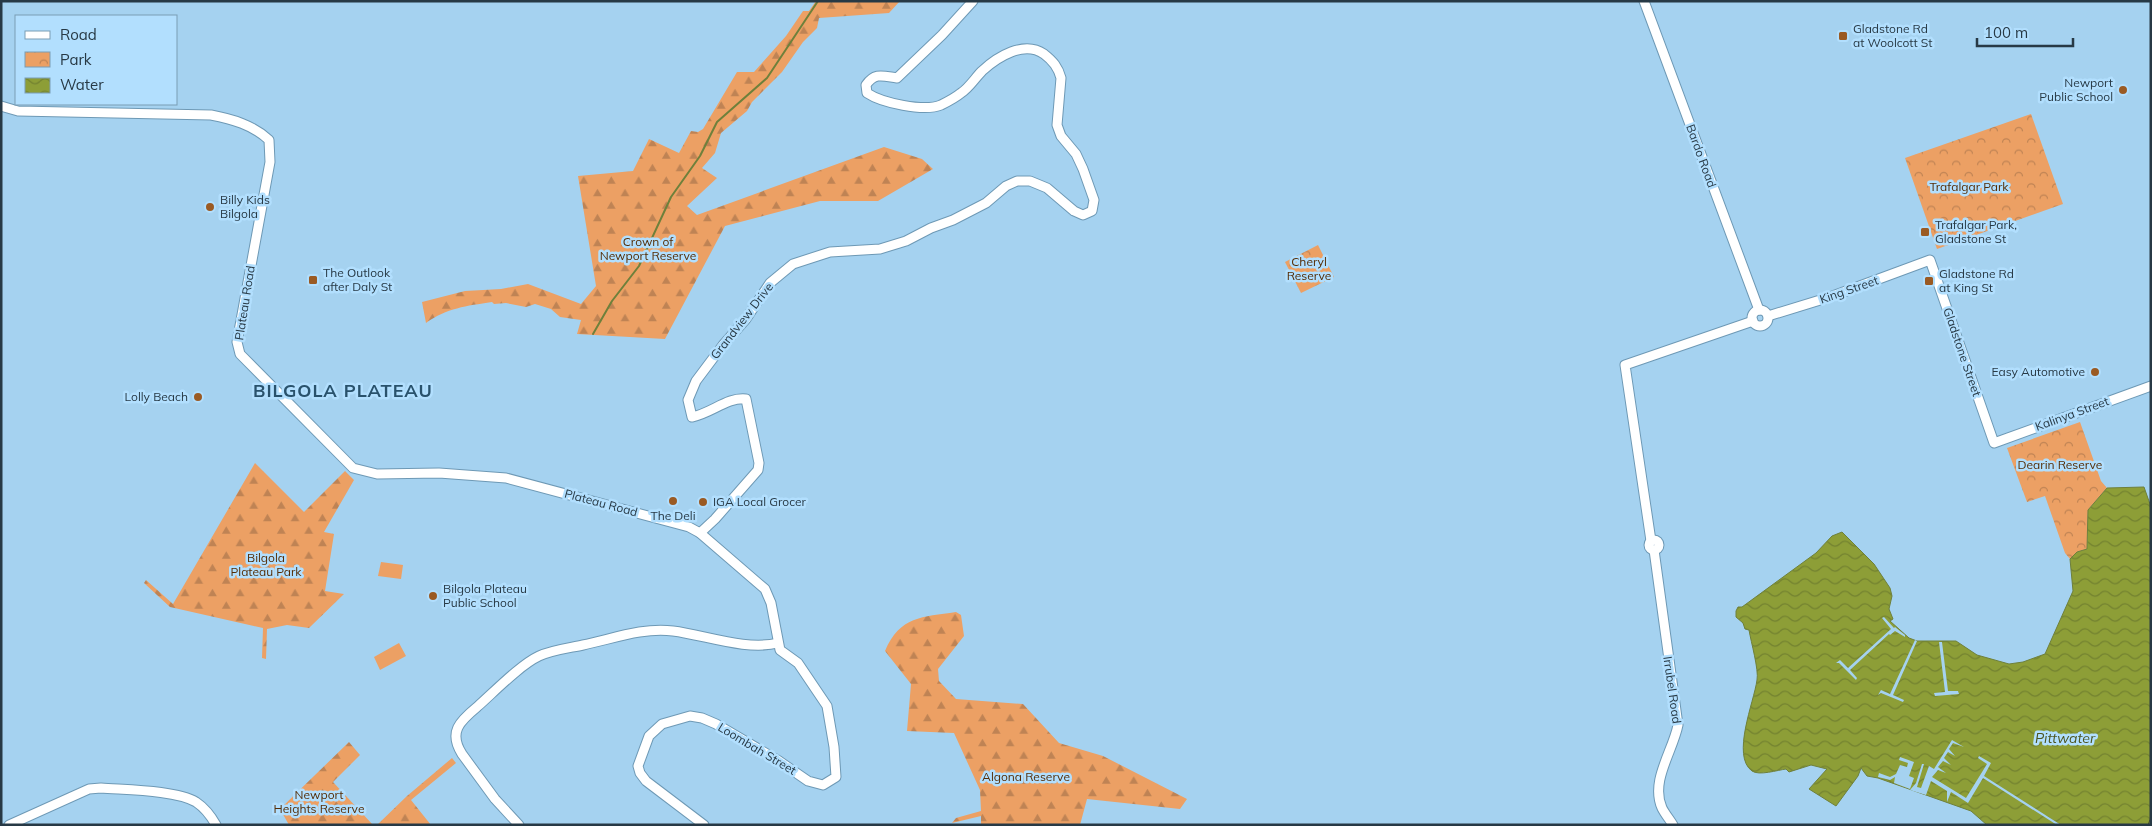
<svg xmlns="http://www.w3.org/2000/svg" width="2152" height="826" font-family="Mulish,sans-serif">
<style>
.grass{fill:#eca064}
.forest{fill:url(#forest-firs)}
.park{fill:url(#park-crowns)}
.water{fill:url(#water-waves);stroke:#6e803b}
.pier{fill:#a5d2f0}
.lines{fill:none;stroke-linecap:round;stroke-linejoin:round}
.stream{stroke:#6e803b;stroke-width:2}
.ferry{stroke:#4c5520;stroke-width:1;stroke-dasharray:6 5;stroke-linecap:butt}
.minor-casing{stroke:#6e99b5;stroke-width:11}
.minor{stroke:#fff;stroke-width:9}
.poi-dot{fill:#9a5a23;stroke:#b2dffe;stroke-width:2}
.labels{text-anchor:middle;stroke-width:5;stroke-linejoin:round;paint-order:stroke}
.poi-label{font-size:12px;fill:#273945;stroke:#b2dffe;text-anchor:start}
.street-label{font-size:12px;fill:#273945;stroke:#b2dffe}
.park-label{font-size:12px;fill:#542c05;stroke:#b2dffe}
.water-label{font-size:14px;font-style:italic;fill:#4c5520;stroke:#b2dffe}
.district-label{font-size:18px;font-weight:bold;letter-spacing:1px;fill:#29526c;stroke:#b2dffe}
</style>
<defs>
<pattern id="forest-firs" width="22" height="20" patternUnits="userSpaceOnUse" patternTransform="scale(1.25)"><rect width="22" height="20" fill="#eca064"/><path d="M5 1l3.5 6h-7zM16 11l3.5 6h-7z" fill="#bf8354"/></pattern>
<pattern id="park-crowns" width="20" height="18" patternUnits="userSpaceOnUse" patternTransform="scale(1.25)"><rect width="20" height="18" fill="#eca064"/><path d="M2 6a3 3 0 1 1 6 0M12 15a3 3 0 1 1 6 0" fill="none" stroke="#bf8354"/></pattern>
<pattern id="water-waves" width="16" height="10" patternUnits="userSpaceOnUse" patternTransform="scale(1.25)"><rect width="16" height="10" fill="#8d9e37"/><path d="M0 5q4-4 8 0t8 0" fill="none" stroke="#738230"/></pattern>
</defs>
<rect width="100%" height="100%" fill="#a5d2f0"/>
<g class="grass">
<polygon points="381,562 403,565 401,579 378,576"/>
<polygon points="399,643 406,656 380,670 374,657"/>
</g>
<g class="forest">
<path d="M816 1H900L889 13 819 18 817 28 803 42 782 72 752 102 747 111 721 133 715 153 702 168 717 178 687 206 697 215 884 147 922 159 933 169 878 201H820L725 226 665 339 577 334 581 320 560 317 551 309 535 304 526 307 506 303 494 304 492 302C466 306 447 308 426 323L422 302 465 291 501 289 528 284 581 304 596 286 578 176 633 171 649 139 679 153 691 131 698 132 703 129 737 72H754L786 36 803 11H809Z"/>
<polygon points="255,463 304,512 345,471 354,480 324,532 334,534 325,591 344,594 309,628 287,625 267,629 266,659 262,658 263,628 170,607 144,583 146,580 173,604"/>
<path d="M956 612 961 615 964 636 938 669 939 681 956 699 1023 704 1059 743 1103 756 1187 799 1180 809 1087 799 1080 825H981V816L952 823 956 818 981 811 980 790 954 733 907 731 911 684 885 651C900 616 922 617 956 612Z"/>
<polygon points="349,742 360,755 333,782 373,825 289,825 280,809"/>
<polygon points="452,758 456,763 411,800 431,825 377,825 407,796"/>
</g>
<g class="park">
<polygon points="2031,114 2063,204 1937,249 1905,158"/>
<polygon points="1318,245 1334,277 1301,293 1285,262"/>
<polygon points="2080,422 2101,481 2107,488 2088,510 2087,549 2077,552 2070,559 2065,553 2045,496 2027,502 2007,448"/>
</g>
<path class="water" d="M2144 487 2151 507V825H1987L1971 811 1878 778 1867 776 1861 768 1858 776 1836 806 1809 789 1827 769 1811 765 1789 772 1786 769C1778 770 1759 776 1752 771 1731 756 1754 702 1757 680 1759 670 1751 642 1749 630L1745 629 1743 623 1736 617V611L1738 607H1742L1816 553 1832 536 1842 532 1874 564 1890 588 1892 596 1889 609 1893 619 1890 621 1909 638 1917 641H1956L1977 655 2009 664 2023 662 2045 654 2073 591 2070 559 2077 552 2087 549 2088 510 2107 488Z"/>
<g class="pier">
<polygon points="1884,617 1894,628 1895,627 1905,635 1905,637 1895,631 1890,635 1889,634 1850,670 1857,678 1856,680 1839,663 1836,663 1840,660 1848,668 1891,629 1882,618"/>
<polygon points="1915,640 1917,641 1893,695 1904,700 1903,702 1881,693 1878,695 1881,690 1890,694"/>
<polygon points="1939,642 1942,642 1948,691 1958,691 1959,694 1935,696 1934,693 1945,692"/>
<polygon points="1952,740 1964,747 1953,743 1949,749 1955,756 1948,752 1944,758 1951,765 1943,761 1938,767 1946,773 1938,770 1932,777 1966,798 1987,764 1978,758 1979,756 1991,763 1984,776 2061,825 2057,825 1983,778 1968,803 1951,792 1947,802 1947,791 1931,781 1926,795 1910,790 1916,783 1922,764 1924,764 1917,787 1921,788 1929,766 1934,769"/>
<polygon points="1900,757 1914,762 1909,776 1914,778 1910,789 1894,783 1895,777 1890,780 1878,777 1879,773 1890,777 1896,774 1900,765 1907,767 1908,763 1899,760"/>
</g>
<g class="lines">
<polyline class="stream" points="593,334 612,301 639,266 671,197 700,156 717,122 767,78 818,1"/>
<polyline class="ferry" points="2148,825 2151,817"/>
<g class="minor-casing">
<g id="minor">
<polyline points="1644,1 1759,310"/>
<path d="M1 106 18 111 211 115C232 119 253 125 269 140L270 162 237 342 240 354 353 468 377 474 439 473 506 478 689 527 700 533 765 589 771 603 780 650 798 663 827 706 834 747 836 777 823 785 808 781 779 761 716 724 702 718 690 716 662 724 649 736 638 766 640 773 646 781 704 825"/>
<circle cx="1760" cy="318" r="8"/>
<polyline points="1768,316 1830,297 1930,260 1994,443 2151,386"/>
<path d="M700 533 715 519 758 470 759 463 746 399C727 397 712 413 692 417L688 400 696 381 723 345 746 319 770 283 793 264 830 252 880 249 906 241 931 228 953 220 986 203 1006 186 1017 181H1030L1047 188 1074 211 1083 215 1092 211 1094 200 1083 169 1076 154 1061 136 1057 125 1061 78C1058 67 1053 61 1044 54 1024 40 997 57 982 71 975 78 969 88 961 93 955 98 947 102 941 105 924 112 882 103 867 93L866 85C875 72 883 76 897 78L942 35 973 1"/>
<circle cx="1654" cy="545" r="5"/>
<polyline points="1651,541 1625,365 1753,321"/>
<path d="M1654 550 1678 725C1673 751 1650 781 1662 808 1665 814 1670 820 1673 825"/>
<path d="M9 825 89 789 101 788C125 790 176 790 196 802 205 808 211 816 216 825"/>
<path d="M519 825 495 799 462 754C448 732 460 721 477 707 494 692 520 665 539 656 552 650 569 648 583 645 612 639 643 627 673 631 705 635 746 651 778 643"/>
</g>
</g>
<use href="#minor" class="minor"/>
</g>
<g class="poi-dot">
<rect x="1838" y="31" width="10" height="10" rx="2.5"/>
<circle cx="2123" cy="90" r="5"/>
<circle cx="210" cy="207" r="5"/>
<rect x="1920" y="227" width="10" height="10" rx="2.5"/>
<rect x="308" y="275" width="10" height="10" rx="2.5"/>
<rect x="1924" y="276" width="10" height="10" rx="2.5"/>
<circle cx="2095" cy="372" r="5"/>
<circle cx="198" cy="397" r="5"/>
<circle cx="673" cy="501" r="5"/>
<circle cx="703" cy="502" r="5"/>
<circle cx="433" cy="596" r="5"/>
</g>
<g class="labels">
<g class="poi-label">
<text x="1853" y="33">Gladstone Rd<tspan x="1853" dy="14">at Woolcott St</tspan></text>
<text x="2113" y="87" text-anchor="end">Newport<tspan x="2113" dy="14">Public School</tspan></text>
<text x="220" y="204">Billy Kids<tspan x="220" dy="14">Bilgola</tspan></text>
<text x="1935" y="229">Trafalgar Park,<tspan x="1935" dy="14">Gladstone St</tspan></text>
<text x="323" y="277">The Outlook<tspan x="323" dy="14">after Daly St</tspan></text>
<text x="1939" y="278">Gladstone Rd<tspan x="1939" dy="14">at King St</tspan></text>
<text x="2085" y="376" text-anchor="end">Easy Automotive</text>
<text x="188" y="401" text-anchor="end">Lolly Beach</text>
<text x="713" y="506">IGA Local Grocer</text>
<text x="673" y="520" text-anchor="middle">The Deli</text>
<text x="443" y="593">Bilgola Plateau<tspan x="443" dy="14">Public School</tspan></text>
</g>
<g class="street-label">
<text transform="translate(1701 156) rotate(70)" y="4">Bardo Road</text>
<text transform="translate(1849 290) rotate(-19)" y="4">King Street</text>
<text transform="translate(245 303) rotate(-81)" y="4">Plateau Road</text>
<text transform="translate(742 321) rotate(-52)" y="4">Grandview Drive</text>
<text transform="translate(1962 352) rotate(71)" y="4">Gladstone Street</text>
<text transform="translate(2072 414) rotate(-20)" y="4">Kalinya Street</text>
<text transform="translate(601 503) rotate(15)" y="4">Plateau Road</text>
<text transform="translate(1672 690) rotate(82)" y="4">Irrubel Road</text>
<text transform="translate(757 749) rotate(31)" y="4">Loombah Street</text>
</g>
<g class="park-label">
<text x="1969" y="191">Trafalgar Park</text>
<text x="648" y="246">Crown of<tspan x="648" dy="14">Newport Reserve</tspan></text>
<text x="1309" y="266">Cheryl<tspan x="1309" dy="14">Reserve</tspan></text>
<text x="2060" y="469">Dearin Reserve</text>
<text x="266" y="562">Bilgola<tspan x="266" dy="14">Plateau Park</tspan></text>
<text x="1026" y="781">Algona Reserve</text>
<text x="319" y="799">Newport<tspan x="319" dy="14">Heights Reserve</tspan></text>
</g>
<g class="water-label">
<text x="2065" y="743">Pittwater</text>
</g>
<g class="district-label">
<text x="343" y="397">BILGOLA PLATEAU</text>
</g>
</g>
<rect width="2152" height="826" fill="none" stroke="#273945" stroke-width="5"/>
<rect x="15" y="15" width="162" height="90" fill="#b2dffe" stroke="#7a9db4"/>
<rect x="25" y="31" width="25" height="8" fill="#ffffff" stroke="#7a9db4"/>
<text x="60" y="40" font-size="15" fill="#273945">Road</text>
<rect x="25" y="52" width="25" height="15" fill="url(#park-crowns)" stroke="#7a9db4"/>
<text x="60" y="65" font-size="15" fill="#273945">Park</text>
<rect x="25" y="78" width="25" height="15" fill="url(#water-waves)" stroke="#7a9db4"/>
<text x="60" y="90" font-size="15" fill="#273945">Water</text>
<path d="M1977 38v8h96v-8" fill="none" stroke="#273945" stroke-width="2.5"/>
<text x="1984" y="38" font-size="15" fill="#273945" stroke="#b2dffe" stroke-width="4" paint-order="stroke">100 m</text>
</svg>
